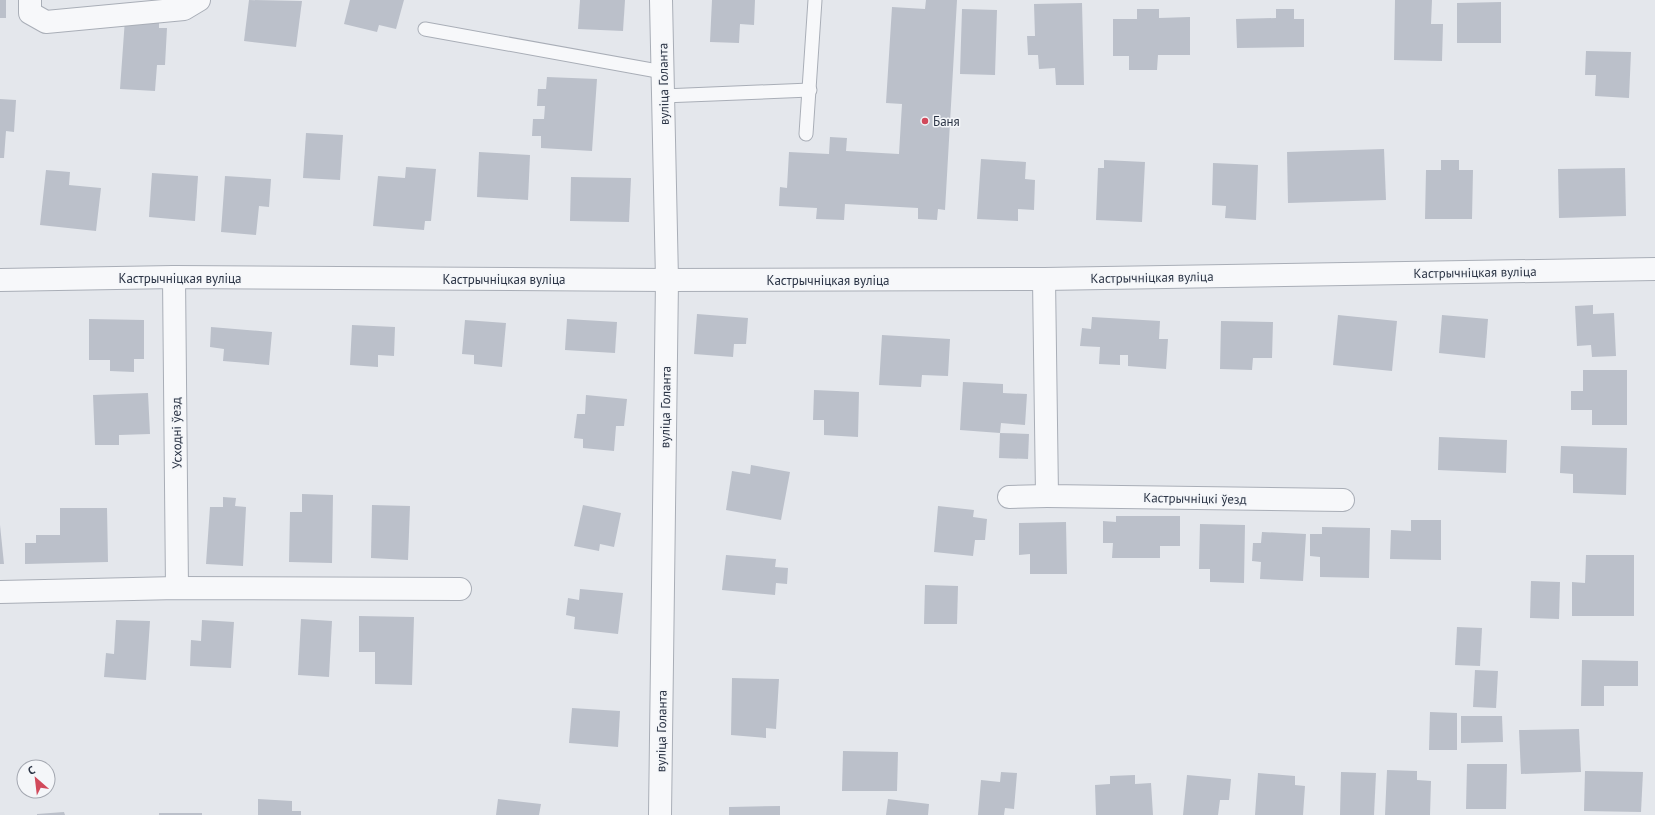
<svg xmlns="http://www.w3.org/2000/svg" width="1655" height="815" font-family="'PT Sans',sans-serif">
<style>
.building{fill:#bbc0ca}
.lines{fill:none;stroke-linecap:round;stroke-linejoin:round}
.service-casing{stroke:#a9aeb7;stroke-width:15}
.minor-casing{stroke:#a9aeb7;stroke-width:24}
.tertiary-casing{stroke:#a9aeb7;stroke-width:24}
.service{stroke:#f7f8fa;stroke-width:13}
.minor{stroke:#f7f8fa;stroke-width:22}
.tertiary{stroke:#f7f8fa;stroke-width:22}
.poi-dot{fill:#d1495b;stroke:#f4f6f9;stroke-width:1.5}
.labels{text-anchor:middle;stroke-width:3;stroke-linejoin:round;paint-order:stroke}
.street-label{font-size:13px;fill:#2b3445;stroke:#f4f6f9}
.poi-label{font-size:13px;fill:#2b3445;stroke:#f4f6f9;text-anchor:start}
</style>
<rect width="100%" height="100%" fill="#e4e7ec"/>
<g class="building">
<rect x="0" y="0" width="6" height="18"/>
<polygon points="249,0 302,1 296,47 244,41"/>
<polygon points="350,0 404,0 396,29 379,25 377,32 344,24"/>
<polygon points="580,0 625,0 623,31 578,29"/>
<polygon points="712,0 755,0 754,25 740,24 739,43 710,42"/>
<polygon points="926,0 957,0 945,210 938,209 937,220 918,219 918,208 845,204 844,220 816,219 817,208 779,206 780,187 787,188 789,152 829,154 830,137 847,138 846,151 899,154 902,104 886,103 892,7 925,9"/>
<polygon points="1395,0 1432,0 1431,24 1443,24 1442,61 1394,60"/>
<polygon points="1501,2 1501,43 1457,43 1457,3"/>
<polygon points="1082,3 1084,85 1056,85 1055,68 1039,69 1038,55 1028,55 1027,36 1035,36 1034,4"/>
<polygon points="962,9 997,10 995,75 960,74"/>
<polygon points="1137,9 1159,9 1159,18 1190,17 1190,55 1158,55 1157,70 1129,70 1129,56 1113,56 1113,19 1137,19"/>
<polygon points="1276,9 1294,9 1294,19 1304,19 1304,47 1237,48 1236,19 1276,18"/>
<polygon points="125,19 159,21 159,28 167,28 165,65 157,65 155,91 120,89"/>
<polygon points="1586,51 1631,52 1629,98 1595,96 1596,75 1585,75"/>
<polygon points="547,77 597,79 592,151 541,148 541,136 532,136 533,119 544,119 545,106 537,106 538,89 546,89"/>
<polygon points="0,99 16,100 14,132 6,131 4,158 0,158"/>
<polygon points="306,133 343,135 340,180 303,178"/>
<polygon points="1384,149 1386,200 1288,203 1287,152"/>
<polygon points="479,152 530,155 528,200 477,197"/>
<polygon points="981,159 1026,162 1025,179 1035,180 1034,210 1018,209 1018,221 977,219"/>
<polygon points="1104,160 1145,162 1142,222 1096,220 1098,168 1104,168"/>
<polygon points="1441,160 1459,160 1459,170 1473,170 1472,219 1425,219 1426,170 1441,170"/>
<polygon points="1213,163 1258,165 1256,220 1225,218 1226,206 1212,205"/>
<polygon points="406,167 436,169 431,221 425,221 424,230 373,226 378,176 405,178"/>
<polygon points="1625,168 1626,216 1559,218 1558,169"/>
<polygon points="46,170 70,172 69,185 101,188 96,231 40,225"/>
<polygon points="152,173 198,176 195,221 149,217"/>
<polygon points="225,176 271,179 269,207 259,206 256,235 221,232"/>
<polygon points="571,177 631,178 629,222 570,221"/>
<polygon points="1593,305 1593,314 1614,313 1616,356 1592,357 1591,345 1577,346 1575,306"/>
<polygon points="697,314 748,318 746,344 734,344 733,357 694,354"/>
<polygon points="1338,315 1397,321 1392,371 1333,365"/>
<polygon points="1442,315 1488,319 1485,358 1439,353"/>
<polygon points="1092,317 1160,321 1159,339 1168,339 1166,369 1128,366 1128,355 1120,355 1120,365 1099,364 1100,347 1080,346 1082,328 1091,329"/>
<polygon points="89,319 144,320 144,359 134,359 134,372 110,371 110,360 89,360"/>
<polygon points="567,319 617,322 615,353 565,350"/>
<polygon points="465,320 506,323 502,367 474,364 474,355 462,354"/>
<polygon points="1221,321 1273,322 1272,358 1253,358 1252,370 1220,369"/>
<polygon points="352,325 395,327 394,356 378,355 378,367 350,365"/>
<polygon points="211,327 272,332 269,365 223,361 224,349 210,347"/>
<polygon points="882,335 950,339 948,376 922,375 921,387 879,385"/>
<polygon points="1583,370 1627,370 1627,425 1592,425 1592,410 1571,410 1571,391 1583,391"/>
<polygon points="963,382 1003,384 1003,393 1027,394 1025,425 1001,423 1000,433 960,430"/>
<polygon points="814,390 859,392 858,437 824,435 824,420 813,420"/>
<polygon points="148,393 150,434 119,435 119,445 95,445 93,395"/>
<polygon points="586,395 627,399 624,426 616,426 614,451 583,448 583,439 574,438 577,414 585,414"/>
<polygon points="1000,433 1029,434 1028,459 999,458"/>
<polygon points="1439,437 1507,440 1506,473 1438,470"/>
<polygon points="1561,446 1627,448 1626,495 1573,493 1573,474 1560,473"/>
<polygon points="751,465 790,472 781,520 726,510 732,471 750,474"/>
<polygon points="302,494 333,495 332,563 289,562 290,512 302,512"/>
<polygon points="223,497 236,498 235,506 246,507 243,566 206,564 210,507 223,507"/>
<polygon points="372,505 410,506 408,560 371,558"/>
<polygon points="583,505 621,513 614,547 600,544 599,551 574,546"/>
<polygon points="938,506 974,510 973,517 987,519 985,540 975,540 973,556 934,552"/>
<polygon points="60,508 107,508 108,562 25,564 25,543 36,543 36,535 60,535"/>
<polygon points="1116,516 1180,516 1180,546 1160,546 1160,558 1112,558 1113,543 1103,543 1103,521 1116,522"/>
<polygon points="1411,520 1441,520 1441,560 1390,559 1391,530 1411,531"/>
<polygon points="1066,522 1067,574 1030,574 1030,554 1019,555 1019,523"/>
<polygon points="1200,524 1245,525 1244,583 1210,582 1210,569 1199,569"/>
<polygon points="0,525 4,564 0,564"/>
<polygon points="1322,527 1370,528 1369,578 1320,577 1320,557 1310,556 1310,534 1322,534"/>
<polygon points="1262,532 1306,534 1303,581 1260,579 1261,562 1252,561 1253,543 1261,543"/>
<polygon points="726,555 776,559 775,567 788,568 787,584 776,583 775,595 722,590"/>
<polygon points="1586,555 1634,555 1634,616 1572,616 1572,582 1585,583"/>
<polygon points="1531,581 1560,582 1559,619 1530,618"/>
<polygon points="925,585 958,586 957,624 924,624"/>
<polygon points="580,589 623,593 618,634 574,629 575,617 566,615 568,598 579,600"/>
<polygon points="359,616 414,617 412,685 375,684 375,652 359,652"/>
<polygon points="301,619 332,621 329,677 298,675"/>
<polygon points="116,620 150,621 146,680 104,677 106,653 114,654"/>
<polygon points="202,620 234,622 231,668 190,666 191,640 201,641"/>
<polygon points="1457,627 1482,628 1480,666 1455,665"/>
<polygon points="1582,660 1638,661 1638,686 1604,686 1604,706 1581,706"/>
<polygon points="1475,670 1498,671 1496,708 1473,707"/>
<polygon points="732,678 779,679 776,729 766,728 766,738 731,735"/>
<polygon points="572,708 620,711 618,747 569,743"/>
<polygon points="1430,712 1457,713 1457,750 1429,750"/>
<polygon points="1461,716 1502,716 1503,742 1461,743"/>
<polygon points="1579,729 1581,772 1521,774 1519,730"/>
<polygon points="843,751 898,752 897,791 842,791"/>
<polygon points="1467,764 1507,764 1506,809 1466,809"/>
<polygon points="1387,770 1417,771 1417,780 1431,781 1430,815 1385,815"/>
<polygon points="1585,771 1643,772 1641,812 1584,811"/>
<polygon points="1001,772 1017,773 1014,809 1005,808 1004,815 978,815 981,780 1000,782"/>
<polygon points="1341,772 1376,773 1374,815 1340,815"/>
<polygon points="1258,773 1295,776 1295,785 1305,786 1303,815 1255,815"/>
<polygon points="1135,775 1135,784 1151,783 1153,815 1096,815 1095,785 1110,784 1110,776"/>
<polygon points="1187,775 1231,779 1229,800 1220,800 1218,815 1183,815"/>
<polygon points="258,799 292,801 292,811 301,811 301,815 258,815"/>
<polygon points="498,799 541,804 539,815 496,815"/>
<polygon points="888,799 929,804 928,815 886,815"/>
<polygon points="780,806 780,815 729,815 729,807"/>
<polygon points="64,812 65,815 37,815 37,814"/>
<rect x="159" y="813" width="43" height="2"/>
</g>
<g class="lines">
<g class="service-casing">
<g id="service">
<polyline points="425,29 663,72"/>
<polyline points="663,96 810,90"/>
<polyline points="806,134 815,0"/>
</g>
</g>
<g class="minor-casing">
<g id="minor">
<polyline points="30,0 30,13 46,22 184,9 199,0"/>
<polyline points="174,277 177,588"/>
<polyline points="1044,279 1047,496 1343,500"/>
<polyline points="1009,497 1047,496"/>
<polyline points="0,592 177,588 460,589"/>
<polyline points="660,815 667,280 661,0"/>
</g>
</g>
<g class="tertiary-casing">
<polyline id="tertiary" points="0,280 174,277 667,280 1044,279 1655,269"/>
</g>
<use href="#service" class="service"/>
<use href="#minor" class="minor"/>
<use href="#tertiary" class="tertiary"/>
</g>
<circle class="poi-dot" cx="925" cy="121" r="4"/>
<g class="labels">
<g class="street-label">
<text transform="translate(663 84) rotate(-91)" y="5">вуліца Голанта</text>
<text transform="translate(1475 272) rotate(-1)" y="5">Кастрычніцкая вуліца</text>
<text transform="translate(1152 277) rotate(-1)" y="5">Кастрычніцкая вуліца</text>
<text x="180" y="283">Кастрычніцкая вуліца</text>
<text x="504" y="284">Кастрычніцкая вуліца</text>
<text x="828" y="285">Кастрычніцкая вуліца</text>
<text transform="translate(665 407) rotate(-89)" y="5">вуліца Голанта</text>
<text transform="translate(176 433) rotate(-91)" y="5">Усходні ўезд</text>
<text transform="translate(1195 498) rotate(1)" y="5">Кастрычніцкі ўезд</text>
<text transform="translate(661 731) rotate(-89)" y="5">вуліца Голанта</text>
</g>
<g class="poi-label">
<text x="933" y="126">Баня</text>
</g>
</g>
<g transform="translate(36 779) rotate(332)"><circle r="19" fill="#f4f6f9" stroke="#a4a8b1"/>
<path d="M0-3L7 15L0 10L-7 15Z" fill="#d1495b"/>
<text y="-6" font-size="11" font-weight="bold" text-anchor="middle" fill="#2b3445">С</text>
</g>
</svg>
